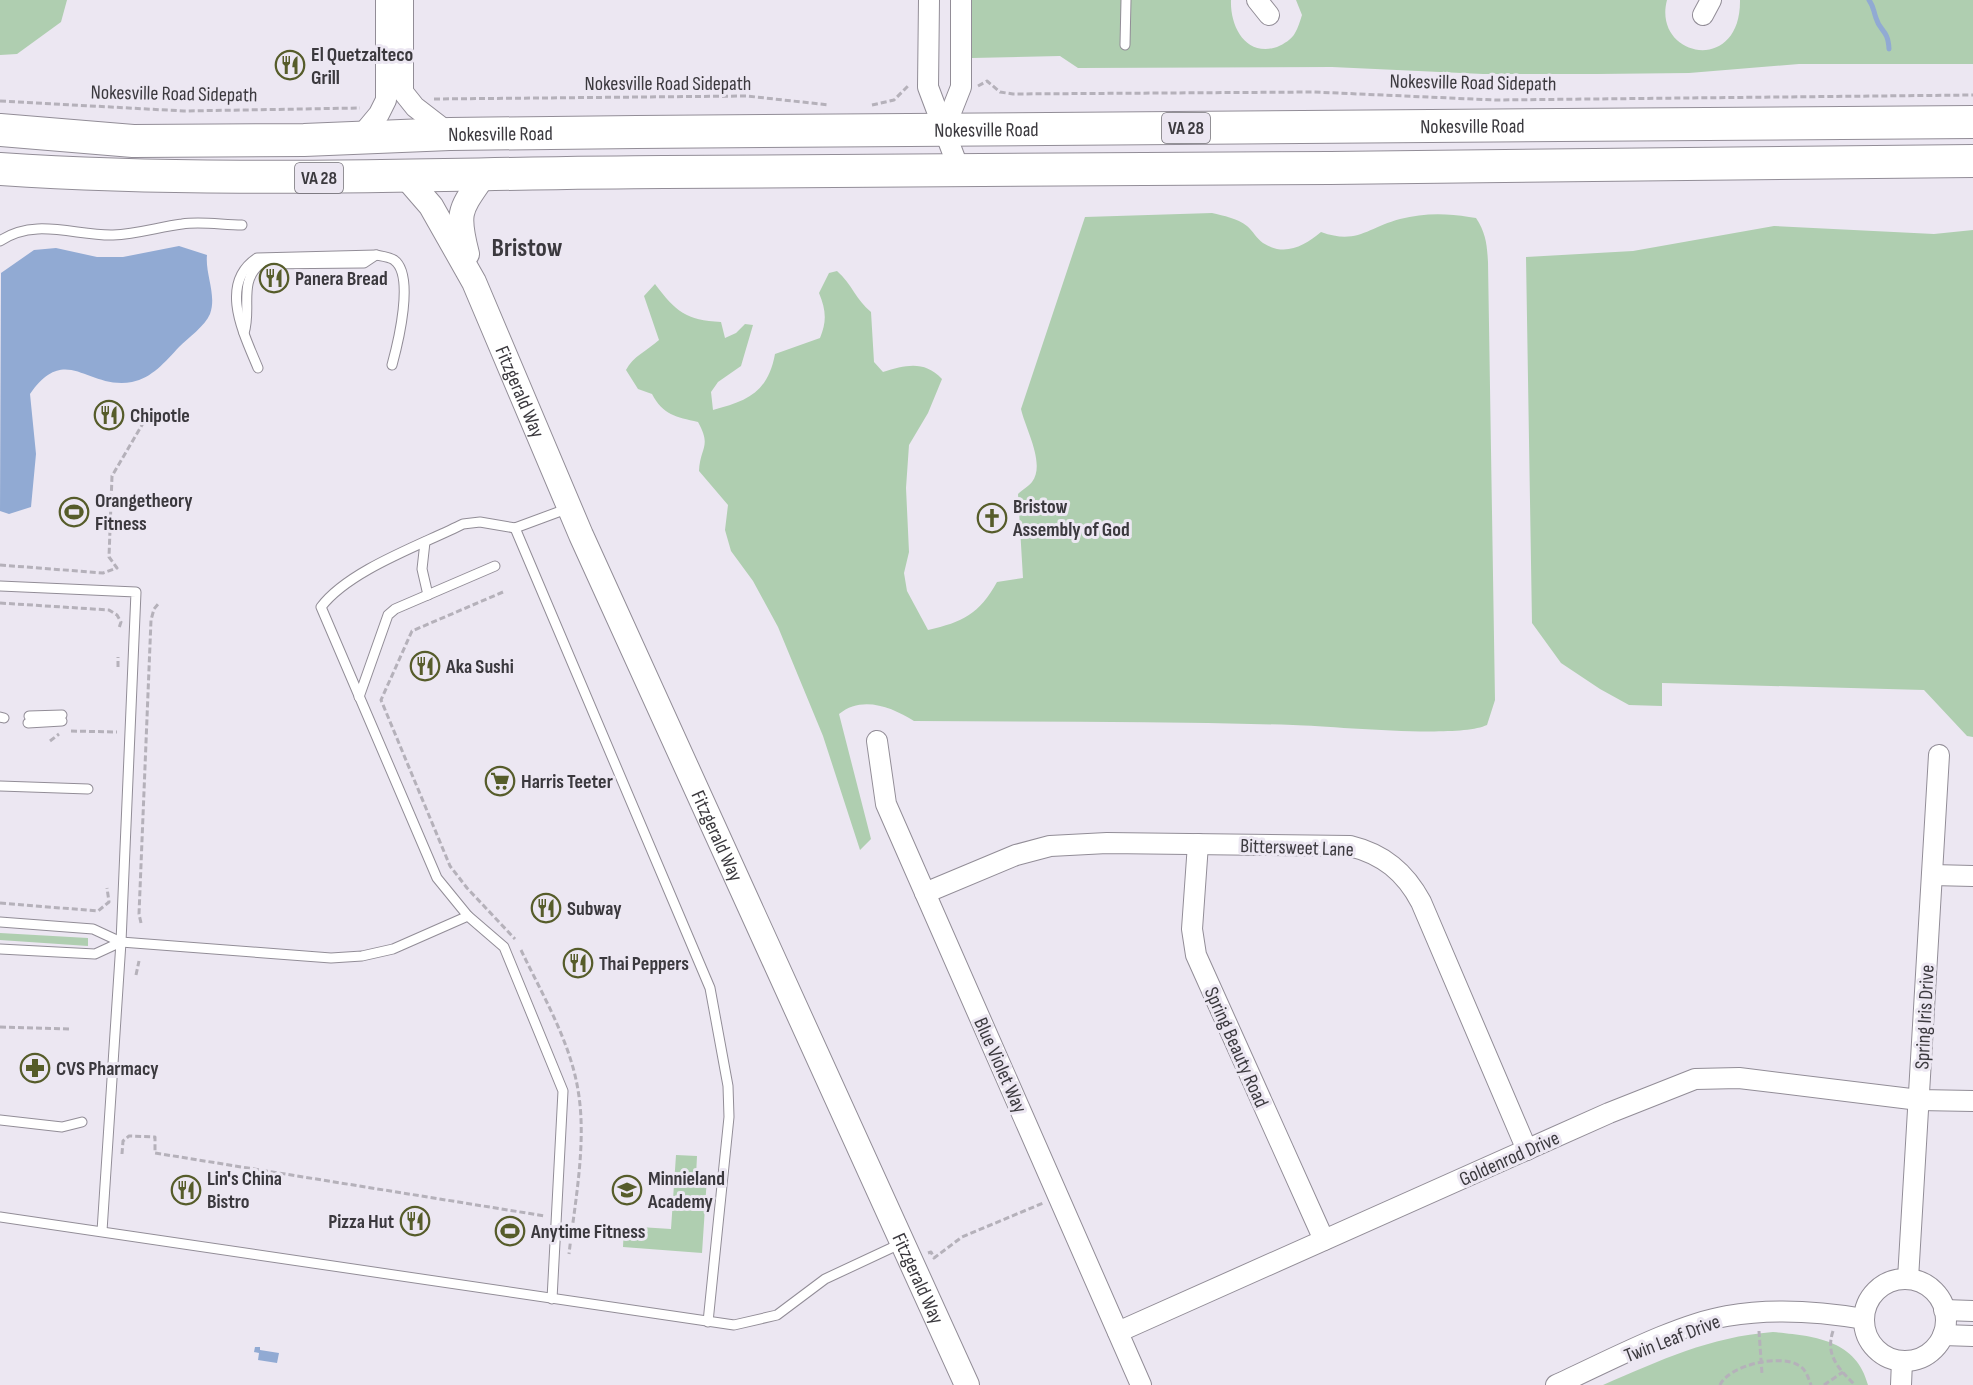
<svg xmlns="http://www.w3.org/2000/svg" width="1973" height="1385" font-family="'Sofia Sans Condensed',sans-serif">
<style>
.green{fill:#afceb0}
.water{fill:#91aad3}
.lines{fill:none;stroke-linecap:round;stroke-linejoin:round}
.stream{stroke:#91aad3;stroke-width:5}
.service-casing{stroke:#928d97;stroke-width:11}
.minor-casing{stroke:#928d97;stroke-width:22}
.tertiary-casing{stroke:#928d97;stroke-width:26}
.trunk-casing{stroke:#928d97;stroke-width:34}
.path{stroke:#b5b1ba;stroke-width:3;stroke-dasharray:6 3;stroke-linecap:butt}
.service{stroke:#fff;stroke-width:9}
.minor{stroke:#fff;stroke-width:20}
.tertiary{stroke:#fff;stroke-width:24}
.trunk{stroke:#fff;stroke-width:32}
.labels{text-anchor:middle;stroke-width:6;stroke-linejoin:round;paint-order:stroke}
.shield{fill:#ece7f2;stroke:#706d74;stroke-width:1.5}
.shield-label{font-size:18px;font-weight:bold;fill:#3b393e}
.poi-label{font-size:20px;font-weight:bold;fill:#3b393e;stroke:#ece7f2;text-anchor:start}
.street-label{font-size:20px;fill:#3b393e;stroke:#ece7f2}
.district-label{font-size:26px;font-weight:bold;fill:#3b393e;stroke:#ece7f2}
</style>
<rect width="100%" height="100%" fill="#ece7f2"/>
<g class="green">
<polygon points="0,0 67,0 61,22 17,54 0,55"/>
<path d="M972 0H1231C1230 27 1246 57 1277 47 1284 44 1292 39 1295 33 1298 28 1300 21 1302 15L1296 0H1667C1652 57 1741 76 1740 0H1973V64H1799L1689 73 1597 74H1483L1332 67 1078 68 1060 56 972 58Z"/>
<path d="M1212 213C1224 216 1237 218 1247 226 1253 231 1257 239 1263 243 1285 257 1304 246 1321 232 1357 245 1367 228 1400 219 1423 213 1446 213 1469 217L1476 218C1486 233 1487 245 1488 262L1495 700 1487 725C1457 739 1333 726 1293 725 1167 721 1040 722 914 721 892 707 862 695 839 714L871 839 860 850 823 736 778 627 753 581 731 551 725 530 728 505 699 471C700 447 712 447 698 422 676 417 663 415 652 394L638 389 626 370C633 356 647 351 659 340L644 296 655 284C676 312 686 320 721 322L725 338 736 333 745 324 753 325 741 366 718 382 711 392 713 410C748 401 768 392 775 354L820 338C827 321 826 310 819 293L829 273 837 271C852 284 856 300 871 312L874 362 883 372C906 365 924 360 942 379L928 413 909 445 906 488 909 552 904 573 907 591 928 630C963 622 979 614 997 582L1023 578 1018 494C1022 490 1029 486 1032 482 1046 464 1025 428 1021 409L1085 217Z"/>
<polygon points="1774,226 1934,234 1973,230 1973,737 1967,736 1924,690 1662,683 1662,706 1629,705 1600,689 1561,663 1532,623 1526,257 1633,251"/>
<polygon points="0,933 88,938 88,946 0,940"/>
<polygon points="676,1155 697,1156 696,1176 707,1177 702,1253 623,1247 624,1226 671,1229"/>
<path d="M1773 1332C1813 1336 1856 1339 1868 1385H1603C1661 1360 1709 1337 1773 1332Z"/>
</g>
<g class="water">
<path d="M179 246 207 255C205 274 217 295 210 314 205 326 188 338 179 347 165 362 152 378 132 382 87 390 66 342 30 394L36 454 31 507 9 514 0 511 1 273 34 250 56 248 97 257H123Z"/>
<polygon points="255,1347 260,1347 260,1350 279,1353 277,1363 258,1360 259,1353 254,1352"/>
</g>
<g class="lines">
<path class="stream" d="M1869 0C1874 7 1873 10 1876 18 1880 32 1888 29 1889 49"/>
<g class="service-casing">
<g id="service">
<polyline points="1125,45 1126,0"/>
<path d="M0 241C35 217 76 236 113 235 137 234 159 227 182 224 201 221 223 225 242 225"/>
<path d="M244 333C252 309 238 282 260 264L364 263 376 255"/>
<path d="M258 368C244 334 218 284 257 258L376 255C381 256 390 257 394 260 415 275 398 343 392 365"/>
<polyline points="515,528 710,988 728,1086 729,1117 708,1322"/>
<polyline points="425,542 422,569 428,595"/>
<polyline points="0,586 136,592 121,942 102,1231"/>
<polyline points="359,697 388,615 395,609 495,566"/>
<polyline points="29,716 62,715"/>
<polyline points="0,717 4,718"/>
<polyline points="28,723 62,721"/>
<polyline points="0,786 88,789"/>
<path d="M468 916 437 878 321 607C349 570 421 545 463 524L480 522 515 528 569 508"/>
<polyline points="0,922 93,929 121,942 331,958 362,956 393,949 468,916 504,947 563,1091 552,1299"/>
<polyline points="0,949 95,954 121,942"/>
<polyline points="0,1120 62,1127 82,1122"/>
<polyline points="0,1217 734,1325 777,1315 825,1279 902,1243"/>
</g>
</g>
<g class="minor-casing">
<g id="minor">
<polyline points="403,0 403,92 415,107 450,134"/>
<polyline points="929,0 928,87 960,172"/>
<polyline points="1257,0 1269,15"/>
<polyline points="1703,15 1711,0"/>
<polyline points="944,130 961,87 961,0"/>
<polyline points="359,138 379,114 386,100 386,0"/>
<polyline points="877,741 886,804 1141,1385"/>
<polyline points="1198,844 1192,929 1196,955 1324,1240"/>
<polyline points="1932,875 1973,876"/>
<path d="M925 893 1016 855 1050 846 1107 843 1350 846C1383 854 1405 872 1421 902L1527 1150"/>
<polyline points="1908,1279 1939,755"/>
<circle cx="1905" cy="1320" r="41"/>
<polyline points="1944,1310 1973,1311"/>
<polyline points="1118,1332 1609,1113 1695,1079 1739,1078 1919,1100 1973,1101"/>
<polyline points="1943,1335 1973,1336"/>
<path d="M1556 1385C1605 1363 1675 1325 1727 1316 1773 1308 1818 1311 1864 1319"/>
<polyline points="1901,1385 1902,1361"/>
</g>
</g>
<g class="tertiary-casing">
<g id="tertiary">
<path id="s1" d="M405 176 431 206 474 282 581 535 967 1385"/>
<path d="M467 254C456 211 460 210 484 175"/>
</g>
</g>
<g class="trunk-casing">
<g id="trunk">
<path id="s2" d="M0 130 133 141 304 140 450 134 637 132 1973 122"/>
<path d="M0 169C222 184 442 173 664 172 1100 171 1537 166 1973 161"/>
</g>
</g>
<g class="path">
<polyline points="978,86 987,81 1000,92 1013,94 1314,92 1495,100 1973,95"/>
<polyline points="434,99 747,96 829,105"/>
<polyline points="0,101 184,111 360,108"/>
<polyline points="872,105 894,100 909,85"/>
<polyline points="0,565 103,573 117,568 109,557 112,476 152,408"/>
<polyline points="503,592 412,631 381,700 450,866 467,888 515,939"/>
<polyline points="0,603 109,610 117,615 121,622 119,628"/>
<polyline points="118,667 118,657"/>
<polyline points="71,731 117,732"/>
<polyline points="50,741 59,734"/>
<polyline points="0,903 98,911 109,902 107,888"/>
<polyline points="141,923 139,914 151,620 154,609 159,603"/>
<path d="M521 950C542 994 570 1041 578 1090 587 1142 575 1201 569 1254"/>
<polyline points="136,975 139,961"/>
<polyline points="0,1027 69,1029"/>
<polyline points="122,1154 123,1141 129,1136 155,1137 155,1153 545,1216"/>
<polyline points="928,1253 931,1252 934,1258 962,1237 1043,1203"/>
<polyline points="1759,1331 1762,1374"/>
<path d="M1833 1331C1825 1355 1838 1368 1855 1385"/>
<path d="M1720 1385C1729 1365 1780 1354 1798 1365 1806 1369 1808 1377 1811 1385"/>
<polyline points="1824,1385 1843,1372"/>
</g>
<use href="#service" class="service"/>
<use href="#minor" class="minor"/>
<use href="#tertiary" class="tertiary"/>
<use href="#trunk" class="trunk"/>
</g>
<defs>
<g id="restaurant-ring" transform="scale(1.5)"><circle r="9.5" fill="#ece7f2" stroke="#565c2a" stroke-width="1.5"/><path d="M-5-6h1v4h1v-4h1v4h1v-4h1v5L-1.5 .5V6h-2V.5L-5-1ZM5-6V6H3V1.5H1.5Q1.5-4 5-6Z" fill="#565c2a"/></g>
<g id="stadium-ring" transform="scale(1.5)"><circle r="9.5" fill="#ece7f2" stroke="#565c2a" stroke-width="1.5"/><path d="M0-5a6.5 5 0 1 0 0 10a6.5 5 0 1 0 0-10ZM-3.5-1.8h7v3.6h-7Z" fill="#565c2a"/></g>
<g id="church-ring" transform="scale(1.5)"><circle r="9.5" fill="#ece7f2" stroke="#565c2a" stroke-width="1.5"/><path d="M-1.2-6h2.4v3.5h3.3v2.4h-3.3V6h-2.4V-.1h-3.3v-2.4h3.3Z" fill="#565c2a"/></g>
<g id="supermarket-ring" transform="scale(1.5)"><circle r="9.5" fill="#ece7f2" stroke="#565c2a" stroke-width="1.5"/><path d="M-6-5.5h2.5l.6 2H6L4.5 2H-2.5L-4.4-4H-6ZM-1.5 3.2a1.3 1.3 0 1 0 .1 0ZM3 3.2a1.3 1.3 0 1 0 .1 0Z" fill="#565c2a"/></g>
<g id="pharmacy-ring" transform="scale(1.5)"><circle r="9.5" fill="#ece7f2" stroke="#565c2a" stroke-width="1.5"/><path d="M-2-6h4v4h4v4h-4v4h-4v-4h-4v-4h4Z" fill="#565c2a"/></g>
<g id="school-ring" transform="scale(1.5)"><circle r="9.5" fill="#ece7f2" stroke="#565c2a" stroke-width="1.5"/><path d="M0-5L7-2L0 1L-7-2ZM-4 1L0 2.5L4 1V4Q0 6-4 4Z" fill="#565c2a"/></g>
</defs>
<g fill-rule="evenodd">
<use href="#restaurant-ring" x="290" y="65"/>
<use href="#restaurant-ring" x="274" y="278"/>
<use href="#restaurant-ring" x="109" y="415"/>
<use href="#stadium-ring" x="74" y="512"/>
<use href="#church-ring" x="992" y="518"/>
<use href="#restaurant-ring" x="425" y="666"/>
<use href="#supermarket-ring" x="500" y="781"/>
<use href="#restaurant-ring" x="546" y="908"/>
<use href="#restaurant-ring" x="578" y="963"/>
<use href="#pharmacy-ring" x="35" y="1068"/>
<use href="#restaurant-ring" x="186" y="1190"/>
<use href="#school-ring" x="627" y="1190"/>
<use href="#restaurant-ring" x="415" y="1221"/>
<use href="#stadium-ring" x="510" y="1231"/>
</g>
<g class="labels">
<g class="shield">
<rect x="1162" y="113" width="48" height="30" rx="4.5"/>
<rect x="295" y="163" width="48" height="30" rx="4.5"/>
</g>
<g class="shield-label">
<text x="1186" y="134">VA 28</text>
<text x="319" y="184">VA 28</text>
</g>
<g class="poi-label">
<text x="311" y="61">El Quetzalteco<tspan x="311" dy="23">Grill</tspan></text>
<text x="295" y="285">Panera Bread</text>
<text x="130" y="422">Chipotle</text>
<text x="95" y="507">Orangetheory<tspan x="95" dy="23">Fitness</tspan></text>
<text x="1013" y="513">Bristow<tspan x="1013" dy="23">Assembly of God</tspan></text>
<text x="446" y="673">Aka Sushi</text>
<text x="521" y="788">Harris Teeter</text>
<text x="567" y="915">Subway</text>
<text x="599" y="970">Thai Peppers</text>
<text x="56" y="1075">CVS Pharmacy</text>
<text x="207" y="1185">Lin's China<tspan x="207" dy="23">Bistro</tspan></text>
<text x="648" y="1185">Minnieland<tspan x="648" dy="23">Academy</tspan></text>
<text x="394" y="1228" text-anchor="end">Pizza Hut</text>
<text x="531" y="1238">Anytime Fitness</text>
</g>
<g class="street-label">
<text transform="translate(1473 82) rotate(1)" y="7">Nokesville Road Sidepath</text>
<text x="668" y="90">Nokesville Road Sidepath</text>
<text transform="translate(174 93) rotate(1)" y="7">Nokesville Road Sidepath</text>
<text dy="7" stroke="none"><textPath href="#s2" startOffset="1473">Nokesville Road</textPath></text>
<text dy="7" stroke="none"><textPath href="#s2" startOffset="987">Nokesville Road</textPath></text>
<text dy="7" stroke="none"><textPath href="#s2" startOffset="501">Nokesville Road</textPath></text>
<text dy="7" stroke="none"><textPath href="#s1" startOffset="246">Fitzgerald Way</textPath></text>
<text dy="7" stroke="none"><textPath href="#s1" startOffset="732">Fitzgerald Way</textPath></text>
<text transform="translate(1297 847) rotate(2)" y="7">Bittersweet Lane</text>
<text transform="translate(1924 1017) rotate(-87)" y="7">Spring Iris Drive</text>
<text transform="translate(1237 1047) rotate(66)" y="7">Spring Beauty Road</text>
<text transform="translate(1001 1065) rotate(66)" y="7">Blue Violet Way</text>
<text transform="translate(1509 1158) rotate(-24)" y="7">Goldenrod Drive</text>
<text dy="7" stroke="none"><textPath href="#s1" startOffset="1218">Fitzgerald Way</textPath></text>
<text transform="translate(1672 1338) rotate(-21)" y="7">Twin Leaf Drive</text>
</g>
<g class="district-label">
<text x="527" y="256">Bristow</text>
</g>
</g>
</svg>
